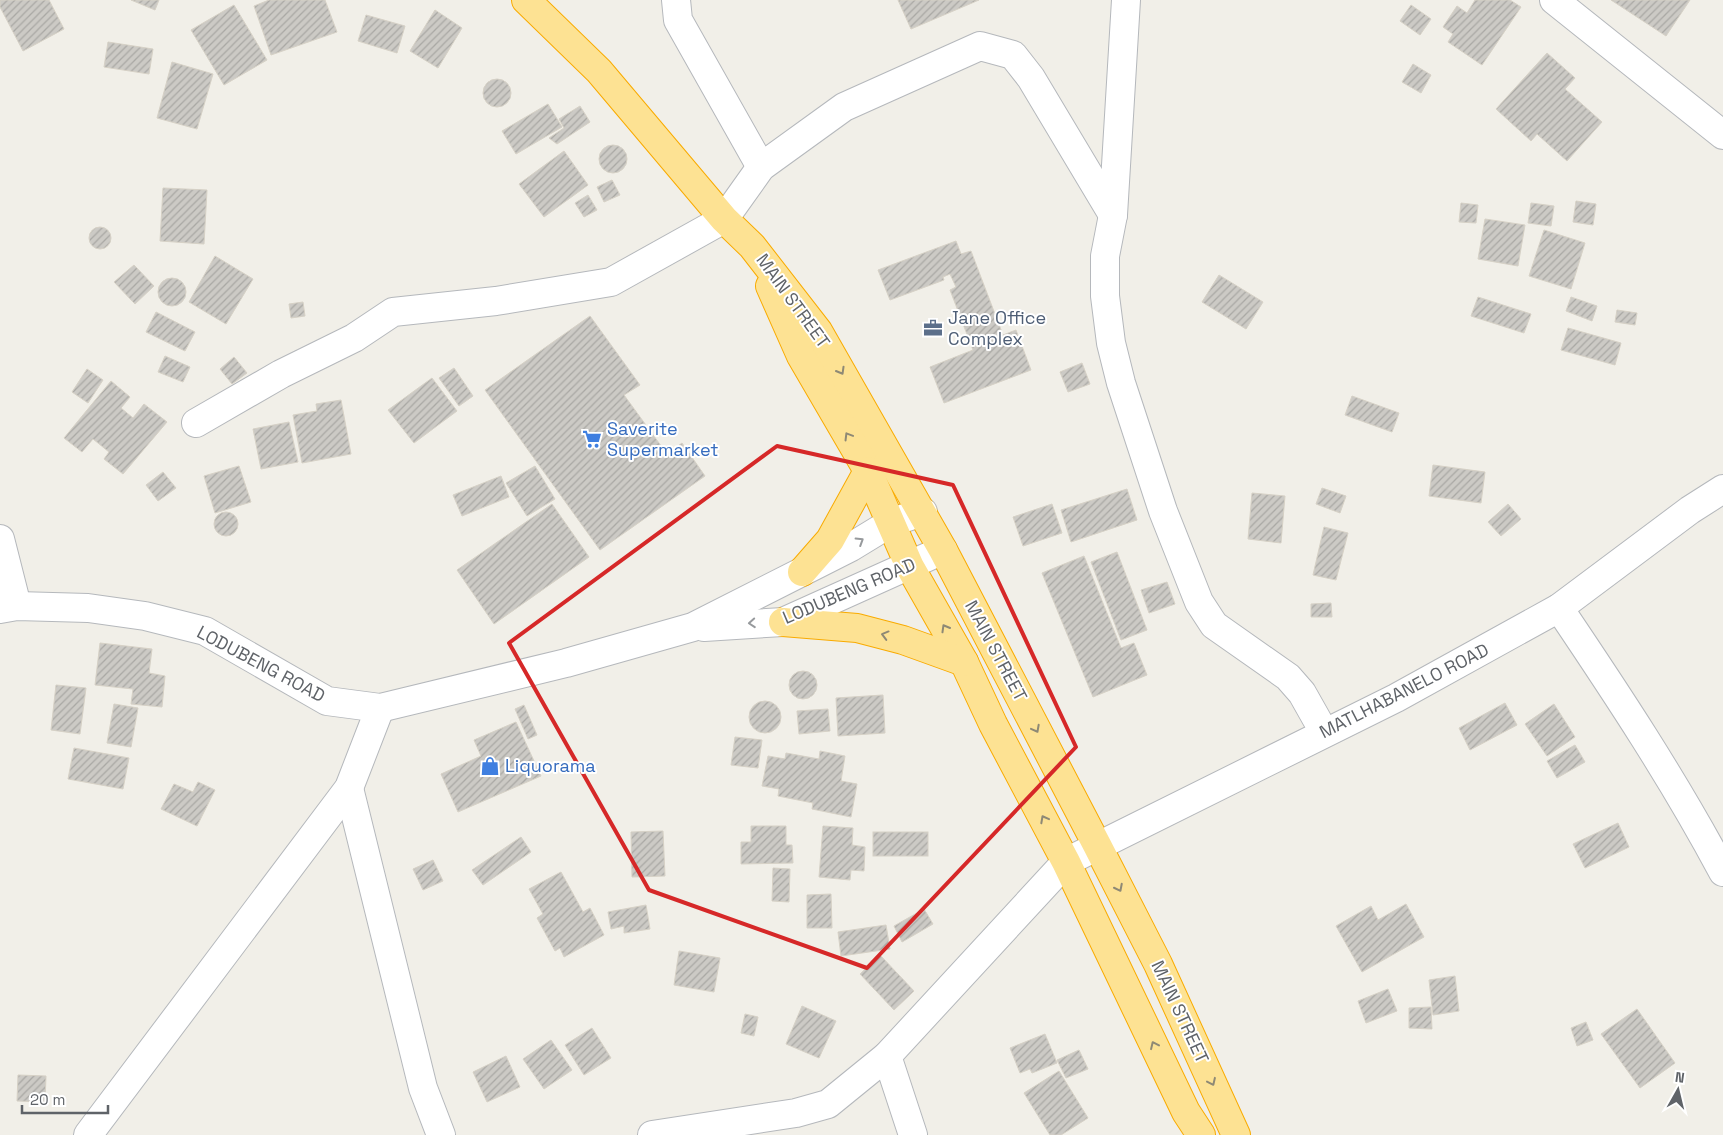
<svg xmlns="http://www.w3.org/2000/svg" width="1723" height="1135" font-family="'Space Grotesk',sans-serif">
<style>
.building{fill:url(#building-hatch);stroke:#d6d1c6}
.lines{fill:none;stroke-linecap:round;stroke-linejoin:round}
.minor-casing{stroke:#b5b8bc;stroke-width:30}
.highway-casing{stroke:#f9ab00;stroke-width:30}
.minor{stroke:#fff;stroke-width:28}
.highway{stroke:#fde293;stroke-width:28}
.oneway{stroke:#8e8975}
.oneway2{stroke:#979a9d}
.marked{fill:none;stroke:#d62828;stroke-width:4;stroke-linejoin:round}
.labels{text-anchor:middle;stroke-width:4;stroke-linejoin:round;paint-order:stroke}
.street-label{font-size:18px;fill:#5f6368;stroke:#fff}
.service-label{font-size:18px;fill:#4e5e75;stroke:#fff;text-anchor:start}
.shop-label{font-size:18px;fill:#366cbe;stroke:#fff;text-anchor:start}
</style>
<defs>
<pattern id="building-hatch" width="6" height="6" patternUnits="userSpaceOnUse" patternTransform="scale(1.25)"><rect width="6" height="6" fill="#cccac5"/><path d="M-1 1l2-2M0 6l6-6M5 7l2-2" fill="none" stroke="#a9a8a4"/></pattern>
</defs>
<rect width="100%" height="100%" fill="#f1efe8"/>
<g class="building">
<polygon points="0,0 49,0 64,29 23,51 0,7"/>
<polygon points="131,0 159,0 155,10"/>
<polygon points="269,0 325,0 337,32 271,55 254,6"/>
<polygon points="898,0 979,0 911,29"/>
<polygon points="1475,0 1510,0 1521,7 1482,65 1448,42 1453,34 1443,27 1457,6 1467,13"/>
<polygon points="1611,0 1690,0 1666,36"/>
<polygon points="234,5 267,60 224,85 191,30"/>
<polygon points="1411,5 1431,19 1420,35 1400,21"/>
<polygon points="435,10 462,28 438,68 410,51"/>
<polygon points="366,15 405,26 397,53 358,41"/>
<polygon points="108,42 153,49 149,74 104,67"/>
<polygon points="1547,53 1575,78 1565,89 1602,122 1567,161 1537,134 1531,141 1496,109"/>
<polygon points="172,62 213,74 197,129 157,118"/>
<polygon points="1413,64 1431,75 1421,93 1402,82"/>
<circle cx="497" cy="93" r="14"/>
<polygon points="548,104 562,127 516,154 502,131"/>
<polygon points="580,106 590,122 557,144 549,138 564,128 559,119"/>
<circle cx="613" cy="159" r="14"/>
<polygon points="564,151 588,185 544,217 519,184"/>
<polygon points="612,180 620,195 604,202 597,187"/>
<polygon points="163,188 207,190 204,244 160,241"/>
<polygon points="588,195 597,210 584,217 575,203"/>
<polygon points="1576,201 1596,204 1593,225 1573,222"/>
<polygon points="1461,203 1478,205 1476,223 1459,222"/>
<polygon points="1531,203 1554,206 1551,226 1528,223"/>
<polygon points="1485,219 1525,225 1518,266 1478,259"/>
<circle cx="100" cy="238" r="11"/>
<polygon points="1544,230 1585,243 1571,289 1529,276"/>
<polygon points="956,241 961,254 971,251 1003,335 1016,330 1031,370 944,403 930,367 973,350 950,290 956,287 950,274 943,277 944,280 890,300 878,270"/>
<polygon points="215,256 253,279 226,324 189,302"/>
<polygon points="134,265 154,286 135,304 114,282"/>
<polygon points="1219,275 1263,302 1246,329 1202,302"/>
<circle cx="172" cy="292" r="14"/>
<polygon points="1478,297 1531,314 1524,333 1471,316"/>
<polygon points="1571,297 1597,306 1592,321 1566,311"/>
<polygon points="303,302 305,316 291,318 289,304"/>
<polygon points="1617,310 1637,313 1635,325 1615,322"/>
<polygon points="156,312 195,332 185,351 146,332"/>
<polygon points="590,316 640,385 624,395 667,454 682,443 705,476 600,550 485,390"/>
<polygon points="1568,328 1621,343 1615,365 1561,350"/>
<polygon points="165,356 190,367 183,382 158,372"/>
<polygon points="234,357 247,373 232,384 220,369"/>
<polygon points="1082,363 1090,384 1068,392 1060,372"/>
<polygon points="454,368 473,396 459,406 439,378"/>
<polygon points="87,369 103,380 88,403 72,392"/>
<polygon points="432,378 457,411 414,443 388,410"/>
<polygon points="111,381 130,397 121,408 133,418 144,404 167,422 123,474 104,459 109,452 93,439 82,452 64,438"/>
<polygon points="1352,396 1399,413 1392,432 1345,415"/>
<polygon points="341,400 351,454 302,463 293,415 317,411 316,404"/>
<polygon points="289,422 298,462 261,469 253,429"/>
<polygon points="1433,465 1485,472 1481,503 1429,496"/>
<polygon points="239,466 251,502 215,513 204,476"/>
<polygon points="535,466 555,499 527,516 506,483"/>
<polygon points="163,472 176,488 158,501 146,485"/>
<polygon points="501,476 509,497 462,516 453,495"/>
<polygon points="1322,488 1346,496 1340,513 1316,504"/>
<polygon points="1127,489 1137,520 1071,542 1061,510"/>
<polygon points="1252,493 1285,496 1281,543 1248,539"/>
<polygon points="552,504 589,557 494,624 457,570"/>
<polygon points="1052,504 1062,533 1023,546 1013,517"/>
<polygon points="1508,504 1521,519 1501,536 1488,522"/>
<circle cx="226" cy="524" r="12"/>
<polygon points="1324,527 1348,533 1336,580 1313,575"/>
<polygon points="1117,552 1147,630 1121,640 1091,562"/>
<polygon points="1084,556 1121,648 1134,643 1147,675 1093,697 1042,573"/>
<polygon points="1167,582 1175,604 1149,613 1141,590"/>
<polygon points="1331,603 1332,617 1311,617 1311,604"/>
<polygon points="100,643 152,649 149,673 165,676 162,707 131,704 133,689 95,685"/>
<circle cx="803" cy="685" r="14"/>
<polygon points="56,685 86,688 80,734 51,730"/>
<polygon points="883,695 885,733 838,736 836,698"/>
<circle cx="765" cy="717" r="16"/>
<polygon points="1505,703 1517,725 1470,750 1459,728"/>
<polygon points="114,704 138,708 131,747 107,743"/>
<polygon points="1554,704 1575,737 1547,756 1525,724"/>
<polygon points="524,705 537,735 528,739 515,709"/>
<polygon points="828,709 830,731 799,734 797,711"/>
<polygon points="516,722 541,776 458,812 441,774 481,756 474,740"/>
<polygon points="735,737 762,740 758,768 731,765"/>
<polygon points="1575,745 1585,762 1557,778 1547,761"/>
<polygon points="74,748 129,758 123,789 68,779"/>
<polygon points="820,751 845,756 841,781 857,784 851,817 812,809 813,803 778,796 779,789 762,786 768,756 785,759 786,753 819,759"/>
<polygon points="198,782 215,790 197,826 161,809 174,784 193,792"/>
<polygon points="1618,823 1629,847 1585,868 1573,844"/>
<polygon points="751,826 786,826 786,845 792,845 793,863 741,864 741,842 751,842"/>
<polygon points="823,826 853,828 852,845 865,847 864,871 851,870 850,880 819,877"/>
<polygon points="663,831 665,876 632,877 631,832"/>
<rect x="873" y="832" width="55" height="24"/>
<polygon points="521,837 531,852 483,885 472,870"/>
<polygon points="433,860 443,881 423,890 413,869"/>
<polygon points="773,868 790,869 789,902 772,901"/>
<polygon points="561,872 583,912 590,908 604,935 564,957 560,948 555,951 537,918 543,914 529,889"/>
<polygon points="831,894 832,928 807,928 807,895"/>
<polygon points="1406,904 1424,937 1362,972 1336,926 1371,906 1378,920"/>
<polygon points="646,905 650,929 624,933 624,926 611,929 608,912"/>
<polygon points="924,909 933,924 902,942 894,926"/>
<polygon points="886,925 890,949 841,956 838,932"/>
<polygon points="679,951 720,958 714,992 674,985"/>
<polygon points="880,955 914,991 894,1010 860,974"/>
<polygon points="1455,976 1459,1011 1433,1015 1429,980"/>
<polygon points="1388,989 1397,1011 1366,1023 1358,1001"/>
<polygon points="802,1006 836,1021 819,1058 786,1044"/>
<polygon points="1431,1007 1432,1029 1409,1028 1409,1008"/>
<polygon points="1637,1009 1675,1063 1640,1088 1601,1034"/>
<polygon points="745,1014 758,1017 754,1036 741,1033"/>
<polygon points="1586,1022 1593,1040 1577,1046 1571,1028"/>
<polygon points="592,1028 611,1058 584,1075 565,1045"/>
<polygon points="1045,1034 1057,1063 1032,1073 1030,1069 1020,1073 1010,1048"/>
<polygon points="551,1040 572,1070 544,1089 523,1059"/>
<polygon points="1079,1050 1088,1069 1066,1078 1057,1060"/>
<polygon points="506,1056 520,1087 487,1102 473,1072"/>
<polygon points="1059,1071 1088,1118 1061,1135 1050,1135 1024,1093"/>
<polygon points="18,1075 46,1076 45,1102 17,1101"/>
</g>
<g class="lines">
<g class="minor-casing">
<g id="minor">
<polyline points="676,0 678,20 761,167"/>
<polyline points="1126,0 1113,215 1105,256 1105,296 1111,343 1121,383 1163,511 1199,602 1214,625 1288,677 1302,693 1324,732"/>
<polyline points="1554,0 1723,135"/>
<polyline points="196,423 281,374 354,338 393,312 496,301 611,282 724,219 761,167 844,107 980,46 1013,55 1031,78 1113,215"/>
<polyline points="0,539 17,606"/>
<path d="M1559 608C1617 694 1674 780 1723 872"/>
<polyline points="0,609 17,606 88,608 145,616 205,631 327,701 380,708 566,663 693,627 851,547 892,522 923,512"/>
<polyline points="704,627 783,622 943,550"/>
<polyline points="349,788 423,1088 441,1135"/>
<polyline points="887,1056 913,1135"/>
<polyline points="88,1135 349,788 380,708"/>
<polyline points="652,1135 796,1113 828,1104 887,1056 1066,862 1396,698 1559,608 1690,510 1723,489"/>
</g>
</g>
<g class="highway-casing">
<g id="highway">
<polyline points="526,0 599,71 724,219 752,246 818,331 943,550 1097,845 1158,964 1236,1135"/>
<polyline points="770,286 801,356 868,471 910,567 964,662 993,724 1066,862 1186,1112 1201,1135"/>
<polyline points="802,572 830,540 868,471"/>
<polyline points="783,622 857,628 903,640 964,662"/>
</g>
</g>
<use href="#minor" class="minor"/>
<use href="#highway" class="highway"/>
</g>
<defs><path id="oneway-chevron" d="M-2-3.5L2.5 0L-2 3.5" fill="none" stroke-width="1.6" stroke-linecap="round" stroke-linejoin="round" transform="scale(1.25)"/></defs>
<g class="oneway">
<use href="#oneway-chevron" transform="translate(841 371) rotate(60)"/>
<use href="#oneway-chevron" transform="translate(848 436) rotate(-121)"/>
<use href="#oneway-chevron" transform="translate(945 628) rotate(-120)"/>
<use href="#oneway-chevron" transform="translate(885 635) rotate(-165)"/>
<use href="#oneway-chevron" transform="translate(1036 729) rotate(62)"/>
<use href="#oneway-chevron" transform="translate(1044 819) rotate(-118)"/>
<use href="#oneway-chevron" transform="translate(1119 888) rotate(63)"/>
<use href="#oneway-chevron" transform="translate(1154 1045) rotate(-115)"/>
<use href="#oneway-chevron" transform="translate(1212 1082) rotate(65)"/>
</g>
<g class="oneway2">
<use href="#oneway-chevron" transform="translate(860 541) rotate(-32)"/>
<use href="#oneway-chevron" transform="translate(752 623) rotate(176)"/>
</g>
<path class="marked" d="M777 446 953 485 1076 747 867 968 649 890 509 643Z"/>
<defs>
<g id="office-bare" transform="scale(1.5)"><path d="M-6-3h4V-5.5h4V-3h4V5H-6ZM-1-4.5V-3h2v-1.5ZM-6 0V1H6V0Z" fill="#5c6f8a" stroke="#fff" stroke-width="2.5" paint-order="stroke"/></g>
<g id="supermarket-bare" transform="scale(1.5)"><path d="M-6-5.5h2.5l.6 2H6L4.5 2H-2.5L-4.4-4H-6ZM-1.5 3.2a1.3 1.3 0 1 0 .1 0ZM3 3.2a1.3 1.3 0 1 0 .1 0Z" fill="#3f7fe0" stroke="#fff" stroke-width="2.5" paint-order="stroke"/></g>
<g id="shop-bare" transform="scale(1.5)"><path d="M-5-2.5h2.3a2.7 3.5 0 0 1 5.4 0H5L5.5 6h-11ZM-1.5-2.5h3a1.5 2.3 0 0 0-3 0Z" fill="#3f7fe0" stroke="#fff" stroke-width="2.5" paint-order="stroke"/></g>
</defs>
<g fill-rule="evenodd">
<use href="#office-bare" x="933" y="328"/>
<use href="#supermarket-bare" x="592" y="439"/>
<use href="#shop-bare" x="490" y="766"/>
</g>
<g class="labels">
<g class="street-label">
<text transform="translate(793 301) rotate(54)" y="6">MAIN STREET</text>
<text transform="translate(849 591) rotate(-23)" y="6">LODUBENG ROAD</text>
<text transform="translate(996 651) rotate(62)" y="6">MAIN STREET</text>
<text transform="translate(261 664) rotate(28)" y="6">LODUBENG ROAD</text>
<text transform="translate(1404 691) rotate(-27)" y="6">MATLHABANELO ROAD</text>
<text transform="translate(1180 1012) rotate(65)" y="6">MAIN STREET</text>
</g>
<g class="service-label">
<text x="948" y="324">Jane Office<tspan x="948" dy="21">Complex</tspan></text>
</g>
<g class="shop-label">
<text x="607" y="435">Saverite<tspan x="607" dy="21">Supermarket</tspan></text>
<text x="505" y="772">Liquorama</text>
</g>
</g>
<g transform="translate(1678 1090) rotate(8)" stroke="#ffffff" stroke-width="4" paint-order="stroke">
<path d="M0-4L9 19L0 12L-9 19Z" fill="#5f6368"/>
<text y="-8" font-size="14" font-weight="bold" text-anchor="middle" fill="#5f6368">N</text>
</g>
<path d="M22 1105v8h86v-8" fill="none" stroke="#5f6368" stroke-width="2.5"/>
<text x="30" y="1105" font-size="15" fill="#5f6368" stroke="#ffffff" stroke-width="4" paint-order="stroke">20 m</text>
</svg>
